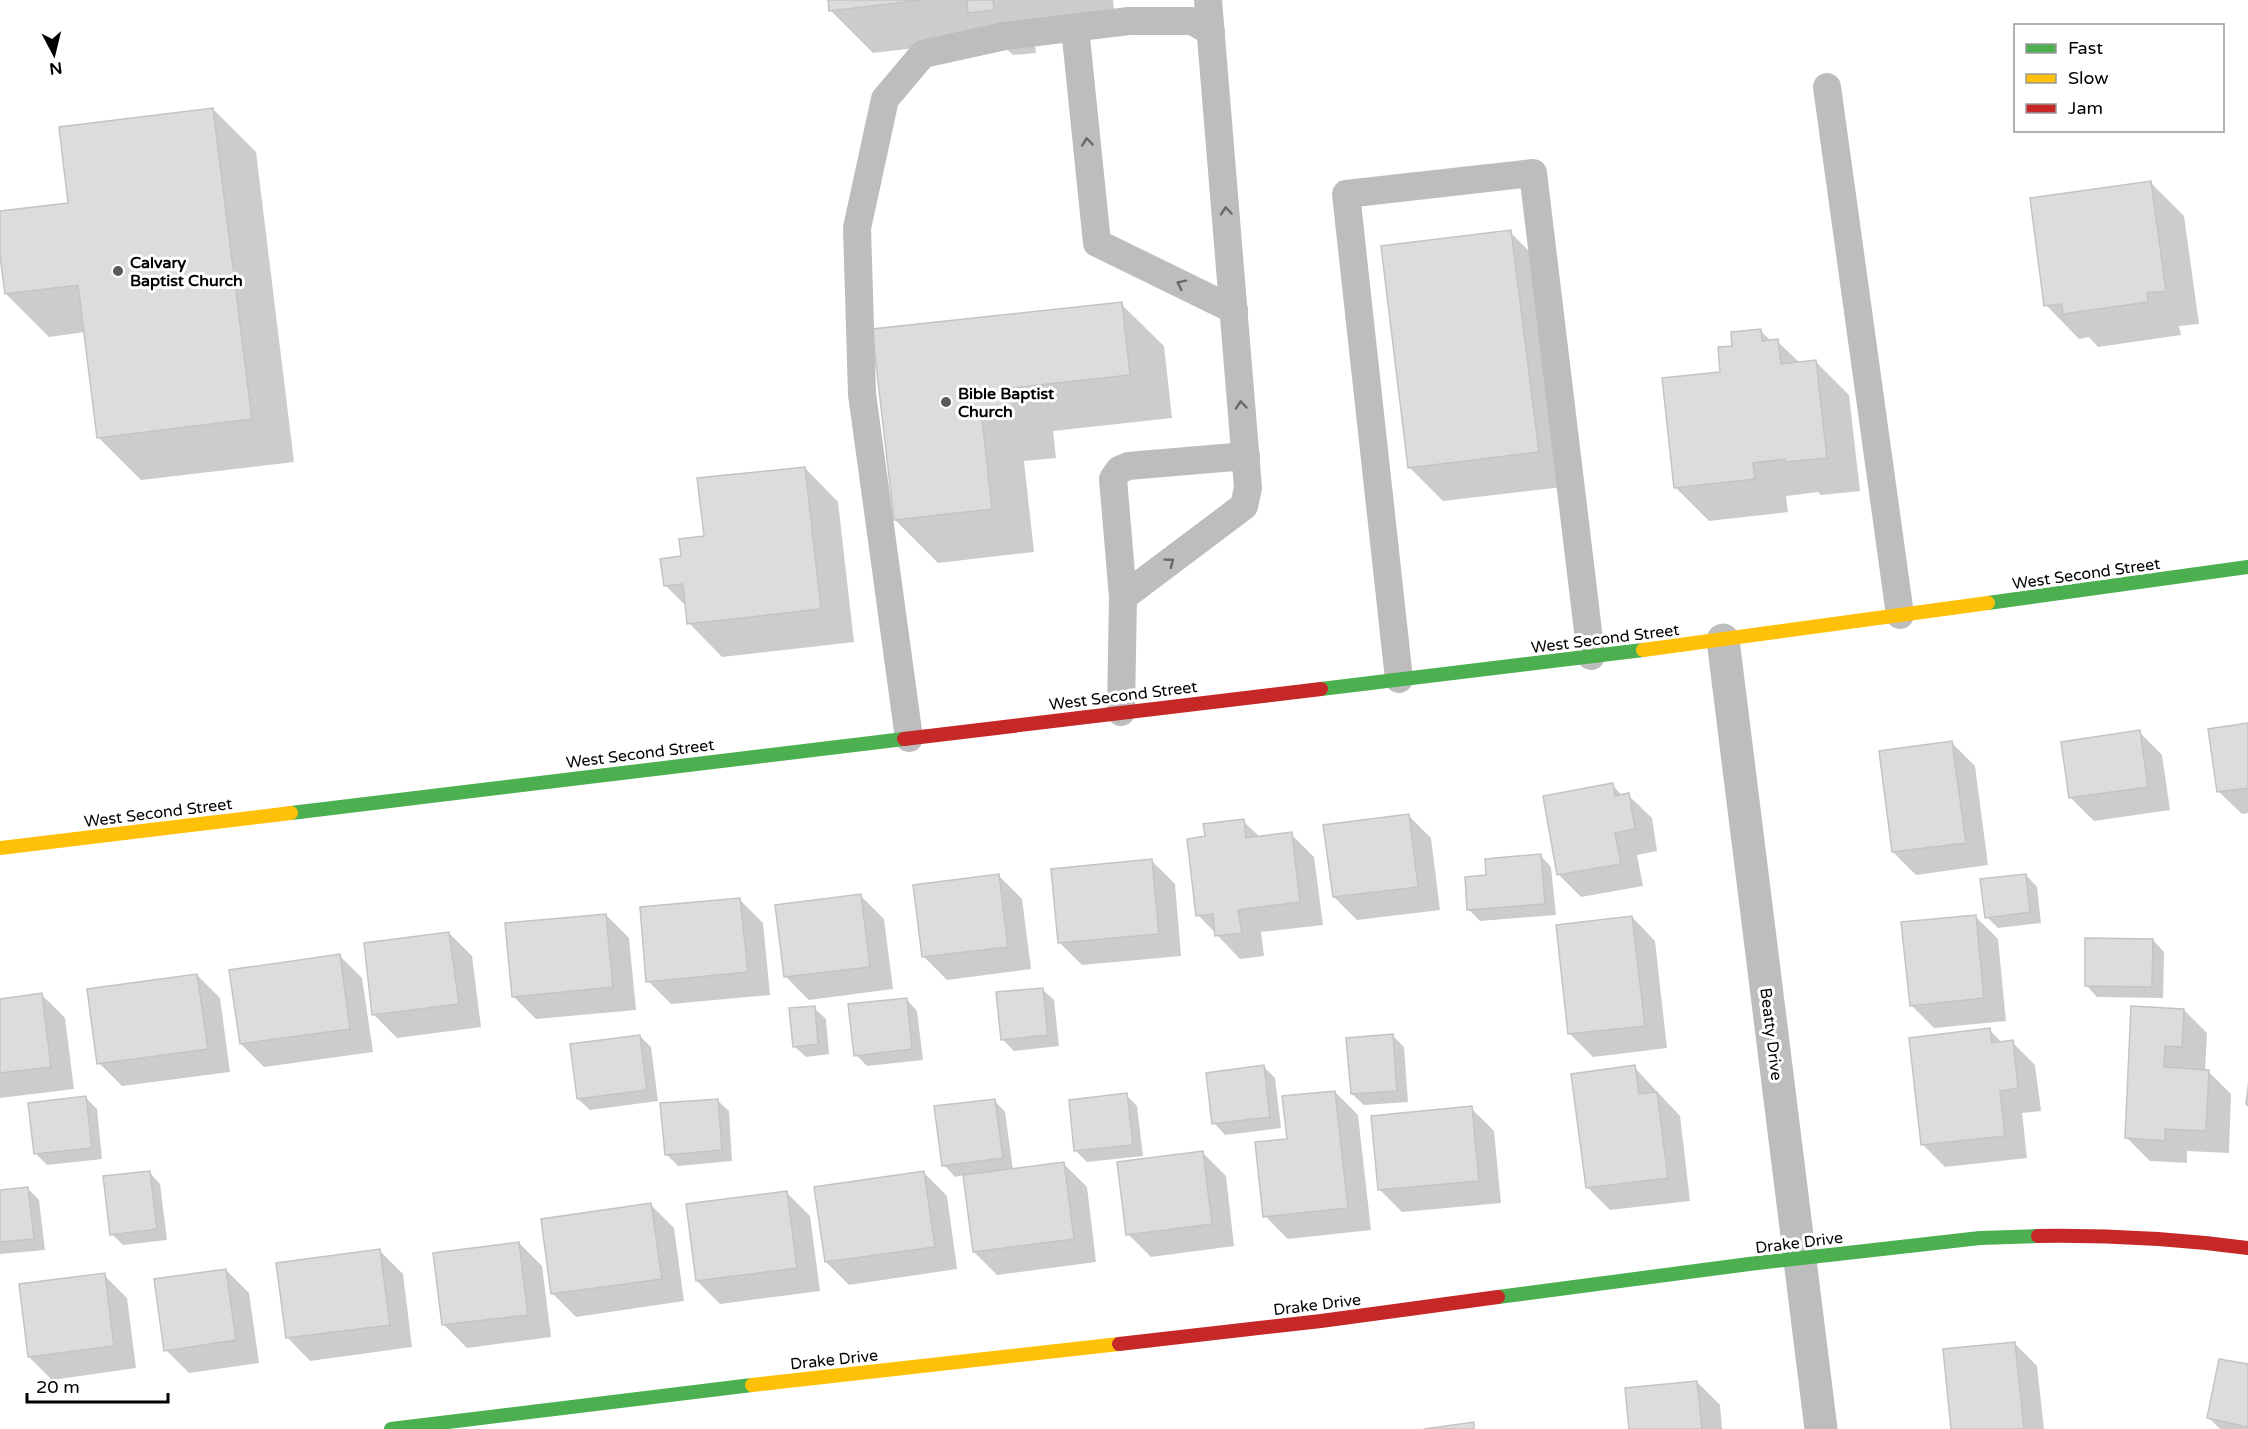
<svg xmlns="http://www.w3.org/2000/svg" width="2248" height="1429" font-family="'Varela Round',sans-serif">
<style>
.shadow{fill:#0003}
.building{fill:#dcdcdc;stroke:#c4c4c4;stroke-width:1.5}
.lines{fill:none;stroke-linecap:round;stroke-linejoin:round}
.lane{stroke:#bdbdbd;stroke-width:28}
.street{stroke:#bdbdbd;stroke-width:33}
.fast{stroke:#4caf50;stroke-width:14}
.slow{stroke:#ffc107;stroke-width:14}
.jam{stroke:#c62828;stroke-width:14}
.oneway{stroke:#686868}
.poi-dot{fill:#595959;stroke:#fff;stroke-width:2}
.labels{text-anchor:middle;stroke-width:6;stroke-linejoin:round;paint-order:stroke}
.poi-label{font-size:16px;font-weight:bold;fill:#000;stroke:#fff;text-anchor:start}
.street-label{font-size:16px;fill:#000;stroke:#fff}
</style>
<rect width="100%" height="100%" fill="#fff"/>
<g class="shadow">
<polygon points="829,0 1113,0 1116,29 1034,37 1036,53 1013,55 993,36 967,42 873,53 830,10"/>
<polygon points="213,109 256,152 294,462 141,480 98,437 85,332 49,337 6,294 0,243 0,213 70,204"/>
<polygon points="2151,183 2184,216 2199,324 2179,326 2181,335 2098,347 2089,337 2079,339 2046,305"/>
<polygon points="1510,232 1544,266 1572,486 1443,501 1410,468"/>
<polygon points="1121,304 1164,346 1172,418 1053,431 1056,458 1024,461 1034,552 938,563 895,520 874,331"/>
<polygon points="1760,330 1771,341 1777,341 1800,363 1815,361 1849,395 1860,491 1821,495 1818,492 1786,496 1788,512 1709,521 1675,487 1734,347"/>
<polygon points="805,468 838,502 854,642 722,657 689,623 687,607 665,585 682,557 705,537"/>
<polygon points="2248,725 2248,813 2242,814 2218,791"/>
<polygon points="2139,732 2162,755 2170,810 2094,821 2071,798"/>
<polygon points="1952,743 1975,766 1988,865 1916,875 1893,852"/>
<polygon points="1612,785 1623,796 1628,795 1652,818 1657,851 1637,855 1643,886 1581,897 1558,874"/>
<polygon points="1408,815 1431,838 1440,910 1357,920 1334,897"/>
<polygon points="1243,821 1260,837 1291,834 1314,857 1323,925 1261,932 1264,956 1240,959 1198,915 1207,838"/>
<polygon points="1540,855 1551,867 1556,915 1480,921 1468,909 1488,877"/>
<polygon points="1152,861 1175,884 1181,956 1082,965 1059,942"/>
<polygon points="2026,875 2037,887 2041,923 1998,928 1987,917"/>
<polygon points="999,876 1022,899 1031,969 947,980 924,957"/>
<polygon points="861,896 884,919 893,989 809,1000 786,977"/>
<polygon points="740,900 763,923 770,995 671,1004 648,981"/>
<polygon points="606,915 629,938 636,1010 536,1019 513,996"/>
<polygon points="1975,916 1998,939 2006,1021 1934,1028 1911,1005"/>
<polygon points="1632,917 1655,941 1667,1048 1593,1057 1570,1034"/>
<polygon points="449,933 472,956 481,1027 397,1038 374,1015"/>
<polygon points="2153,940 2164,952 2163,998 2097,997 2086,985"/>
<polygon points="339,955 362,978 373,1052 264,1067 241,1044"/>
<polygon points="197,975 220,998 230,1072 122,1086 99,1063"/>
<polygon points="1042,989 1054,1000 1059,1046 1014,1051 1002,1039"/>
<polygon points="42,995 65,1018 74,1089 0,1098 0,1000"/>
<polygon points="906,999 917,1011 923,1060 867,1066 856,1055"/>
<polygon points="814,1008 826,1019 829,1054 806,1057 794,1046"/>
<polygon points="2132,1008 2184,1010 2207,1033 2205,1071 2208,1071 2231,1094 2229,1153 2187,1151 2187,1163 2150,1161 2127,1138"/>
<polygon points="1990,1030 2002,1043 2012,1042 2035,1065 2041,1111 2022,1113 2027,1158 1945,1167 1922,1144"/>
<polygon points="1392,1035 1404,1047 1408,1102 1364,1105 1352,1094"/>
<polygon points="640,1036 651,1047 658,1101 590,1110 578,1099"/>
<polygon points="1264,1067 1275,1078 1281,1128 1225,1135 1214,1123"/>
<polygon points="1634,1067 1680,1116 1690,1201 1610,1210 1587,1187"/>
<polygon points="2248,1081 2248,1107 2245,1104"/>
<polygon points="1335,1092 1358,1115 1371,1230 1288,1239 1265,1216"/>
<polygon points="1126,1095 1137,1106 1143,1156 1087,1162 1076,1151"/>
<polygon points="86,1098 97,1109 102,1159 47,1165 35,1153"/>
<polygon points="717,1100 729,1111 732,1161 678,1166 666,1154"/>
<polygon points="994,1100 1005,1112 1013,1170 1064,1164 1087,1187 1096,1262 997,1275 974,1252 964,1175 955,1177 944,1165"/>
<polygon points="1471,1108 1494,1131 1501,1203 1402,1212 1379,1189"/>
<polygon points="1203,1153 1226,1176 1234,1246 1151,1257 1128,1234"/>
<polygon points="149,1172 160,1184 167,1240 123,1245 112,1234"/>
<polygon points="924,1173 947,1196 957,1269 849,1285 826,1262"/>
<polygon points="28,1189 39,1200 45,1250 0,1254 0,1192"/>
<polygon points="787,1193 810,1216 820,1291 720,1304 697,1281"/>
<polygon points="651,1205 674,1228 684,1301 576,1317 553,1294 543,1220"/>
<polygon points="519,1243 542,1266 551,1337 467,1348 444,1325"/>
<polygon points="380,1251 403,1274 412,1347 310,1361 287,1337"/>
<polygon points="226,1270 249,1293 259,1363 189,1373 166,1350"/>
<polygon points="104,1275 127,1298 136,1368 52,1380 29,1357"/>
<polygon points="2014,1343 2037,1366 2044,1429 1952,1429"/>
<polygon points="2248,1366 2248,1429 2220,1429 2209,1418"/>
<polygon points="1697,1382 1720,1405 1722,1429 1631,1429"/>
</g>
<g class="building">
<polygon points="828,0 922,0 829,11"/>
<polygon points="967,0 993,0 994,10 968,13"/>
<polygon points="213,108 252,419 97,438 78,285 5,294 0,256 0,211 68,203 59,127"/>
<polygon points="2151,181 2166,291 2147,293 2148,302 2063,314 2062,304 2044,306 2030,198"/>
<polygon points="1511,230 1539,452 1408,468 1381,246"/>
<polygon points="1122,302 1130,375 1011,388 1014,416 982,419 992,509 894,520 872,329"/>
<polygon points="1761,329 1762,341 1778,339 1781,364 1816,360 1827,458 1786,462 1785,459 1753,463 1755,479 1674,488 1662,378 1720,372 1718,347 1732,346 1731,332"/>
<polygon points="805,467 821,609 687,624 683,584 664,586 660,559 681,556 679,539 704,536 697,478"/>
<polygon points="2248,723 2248,788 2217,792 2208,729"/>
<polygon points="2140,730 2148,787 2069,798 2061,742"/>
<polygon points="1952,741 1966,843 1892,852 1879,751"/>
<polygon points="1613,783 1615,796 1629,793 1635,829 1615,833 1621,864 1557,875 1543,796"/>
<polygon points="1409,814 1418,887 1333,897 1323,825"/>
<polygon points="1244,819 1246,838 1292,832 1300,902 1238,910 1242,933 1215,936 1213,914 1196,916 1187,839 1205,836 1203,824"/>
<polygon points="1541,854 1545,904 1467,910 1465,877 1486,875 1485,859"/>
<polygon points="1152,859 1159,934 1058,943 1051,869"/>
<polygon points="999,874 1008,947 922,957 913,885"/>
<polygon points="2026,874 2030,912 1985,918 1980,879"/>
<polygon points="861,894 870,967 784,977 775,905"/>
<polygon points="740,898 748,972 646,982 640,907"/>
<polygon points="606,914 613,987 512,997 505,923"/>
<polygon points="1976,915 1984,998 1910,1006 1901,922"/>
<polygon points="1632,916 1645,1026 1568,1034 1556,925"/>
<polygon points="449,932 459,1004 372,1015 364,943"/>
<polygon points="2085,938 2153,939 2152,987 2085,986"/>
<polygon points="340,954 350,1029 240,1044 229,970"/>
<polygon points="197,974 208,1049 97,1064 87,989"/>
<polygon points="1043,988 1048,1035 1001,1040 996,992"/>
<polygon points="42,993 51,1067 0,1073 0,999"/>
<polygon points="907,998 912,1049 854,1056 848,1004"/>
<polygon points="815,1006 818,1044 793,1047 789,1008"/>
<polygon points="2131,1006 2184,1009 2182,1047 2165,1046 2164,1067 2209,1070 2206,1131 2165,1129 2165,1141 2125,1138"/>
<polygon points="1990,1028 1992,1043 2013,1040 2018,1088 2000,1091 2005,1136 1921,1145 1909,1038"/>
<polygon points="1393,1034 1397,1091 1351,1094 1346,1038"/>
<polygon points="640,1035 647,1090 577,1099 570,1044"/>
<polygon points="1264,1065 1270,1117 1212,1124 1206,1073"/>
<polygon points="1635,1065 1639,1094 1657,1092 1668,1178 1586,1188 1571,1074"/>
<polygon points="1335,1091 1348,1208 1263,1217 1255,1142 1287,1139 1282,1096"/>
<polygon points="1127,1093 1133,1145 1074,1151 1069,1100"/>
<polygon points="86,1096 92,1148 34,1154 28,1103"/>
<polygon points="718,1099 722,1150 665,1155 660,1103"/>
<polygon points="995,1099 1003,1158 942,1166 934,1106"/>
<polygon points="1472,1106 1479,1181 1378,1190 1371,1116"/>
<polygon points="1203,1151 1212,1224 1126,1235 1117,1162"/>
<polygon points="1064,1162 1074,1239 973,1252 963,1175"/>
<polygon points="150,1171 157,1229 110,1235 103,1176"/>
<polygon points="924,1171 935,1247 825,1262 814,1187"/>
<polygon points="28,1187 34,1239 0,1242 0,1190"/>
<polygon points="787,1191 797,1268 696,1281 686,1204"/>
<polygon points="651,1203 662,1279 551,1294 541,1219"/>
<polygon points="519,1242 528,1315 442,1325 433,1253"/>
<polygon points="380,1249 390,1325 286,1338 276,1263"/>
<polygon points="226,1269 236,1340 164,1351 154,1279"/>
<polygon points="105,1273 114,1346 28,1357 19,1284"/>
<polygon points="2015,1342 2024,1429 1951,1429 1943,1349"/>
<polygon points="2219,1359 2248,1364 2248,1427 2207,1418"/>
<polygon points="1697,1381 1702,1429 1629,1429 1625,1388"/>
<polygon points="1474,1422 1474,1429 1424,1429"/>
</g>
<g class="lines">
<g class="lane">
<polyline points="1075,28 1097,243 1234,310"/>
<polyline points="1827,87 1900,615"/>
<polyline points="1123,597 1244,506 1248,488 1208,0"/>
<polyline points="1399,679 1346,194 1533,173 1591,656"/>
<polyline points="1121,712 1123,597 1113,479 1119,470 1128,466 1246,456"/>
<polyline points="909,738 862,394 857,228 885,99 923,54 1005,36 1129,21 1192,21 1211,32"/>
</g>
<polyline class="street" points="1723,640 1821,1429"/>
<g class="fast">
<polyline points="1988,603 2248,567"/>
<polyline points="1321,689 1643,650"/>
<polyline points="291,813 904,739"/>
<polyline points="1498,1297 1749,1264 1980,1238 2038,1236"/>
<polyline points="391,1429 752,1385"/>
</g>
<g class="slow">
<polyline points="1643,650 1988,603"/>
<polyline points="0,848 291,813"/>
<polyline points="752,1385 1119,1344"/>
</g>
<g class="jam">
<polyline points="904,739 1321,689"/>
<path d="M2038 1236C2108 1235 2178 1239 2248 1248"/>
<polyline points="1119,1344 1321,1321 1498,1297"/>
</g>
</g>
<defs><path id="oneway-chevron" d="M-2-3.5L2.5 0L-2 3.5" fill="none" stroke-width="1.6" stroke-linecap="round" stroke-linejoin="round" transform="scale(1.5)"/></defs>
<g class="oneway">
<use href="#oneway-chevron" transform="translate(1087 142) rotate(-96)"/>
<use href="#oneway-chevron" transform="translate(1226 211) rotate(-95)"/>
<use href="#oneway-chevron" transform="translate(1181 284) rotate(-154)"/>
<use href="#oneway-chevron" transform="translate(1241 405) rotate(-95)"/>
<use href="#oneway-chevron" transform="translate(1170 562) rotate(-37)"/>
</g>
<g class="poi-dot">
<circle cx="118" cy="271" r="6"/>
<circle cx="946" cy="402" r="6"/>
</g>
<g class="labels">
<g class="poi-label">
<text x="130" y="268">Calvary<tspan x="130" dy="18">Baptist Church</tspan></text>
<text x="958" y="399">Bible Baptist<tspan x="958" dy="18">Church</tspan></text>
</g>
<g class="street-label">
<text transform="translate(2086 573) rotate(-8)" y="6">West Second Street</text>
<text transform="translate(1605 638) rotate(-7)" y="6">West Second Street</text>
<text transform="translate(1123 695) rotate(-7)" y="6">West Second Street</text>
<text transform="translate(640 753) rotate(-7)" y="6">West Second Street</text>
<text transform="translate(158 812) rotate(-7)" y="6">West Second Street</text>
<text transform="translate(1772 1034) rotate(83)" y="6">Beatty Drive</text>
<text transform="translate(1799 1242) rotate(-7)" y="6">Drake Drive</text>
<text transform="translate(1317 1304) rotate(-7)" y="6">Drake Drive</text>
<text transform="translate(834 1359) rotate(-6)" y="6">Drake Drive</text>
</g>
</g>
<rect x="2014" y="24" width="210" height="108" fill="#ffffff" stroke="#999999" stroke-width="1.5"/>
<rect x="2026" y="44" width="30" height="9" fill="#4caf50" stroke="#999999" stroke-width="1.5"/>
<text x="2068" y="54" font-size="18" fill="#000000">Fast</text>
<rect x="2026" y="74" width="30" height="9" fill="#ffc107" stroke="#999999" stroke-width="1.5"/>
<text x="2068" y="84" font-size="18" fill="#000000">Slow</text>
<rect x="2026" y="104" width="30" height="9" fill="#c62828" stroke="#999999" stroke-width="1.5"/>
<text x="2068" y="114" font-size="18" fill="#000000">Jam</text>
<g transform="translate(54 54) rotate(173)" stroke="#ffffff" stroke-width="4.5" paint-order="stroke">
<path d="M0-4.5L10 22L0 15L-10 22Z" fill="#000000"/>
<text y="-9" font-size="16" font-weight="bold" text-anchor="middle" fill="#000000">N</text>
</g>
<path d="M27 1393v9h141v-9" fill="none" stroke="#000000" stroke-width="3"/>
<text x="36" y="1393" font-size="18" fill="#000000" stroke="#ffffff" stroke-width="4.5" paint-order="stroke">20 m</text>
</svg>
